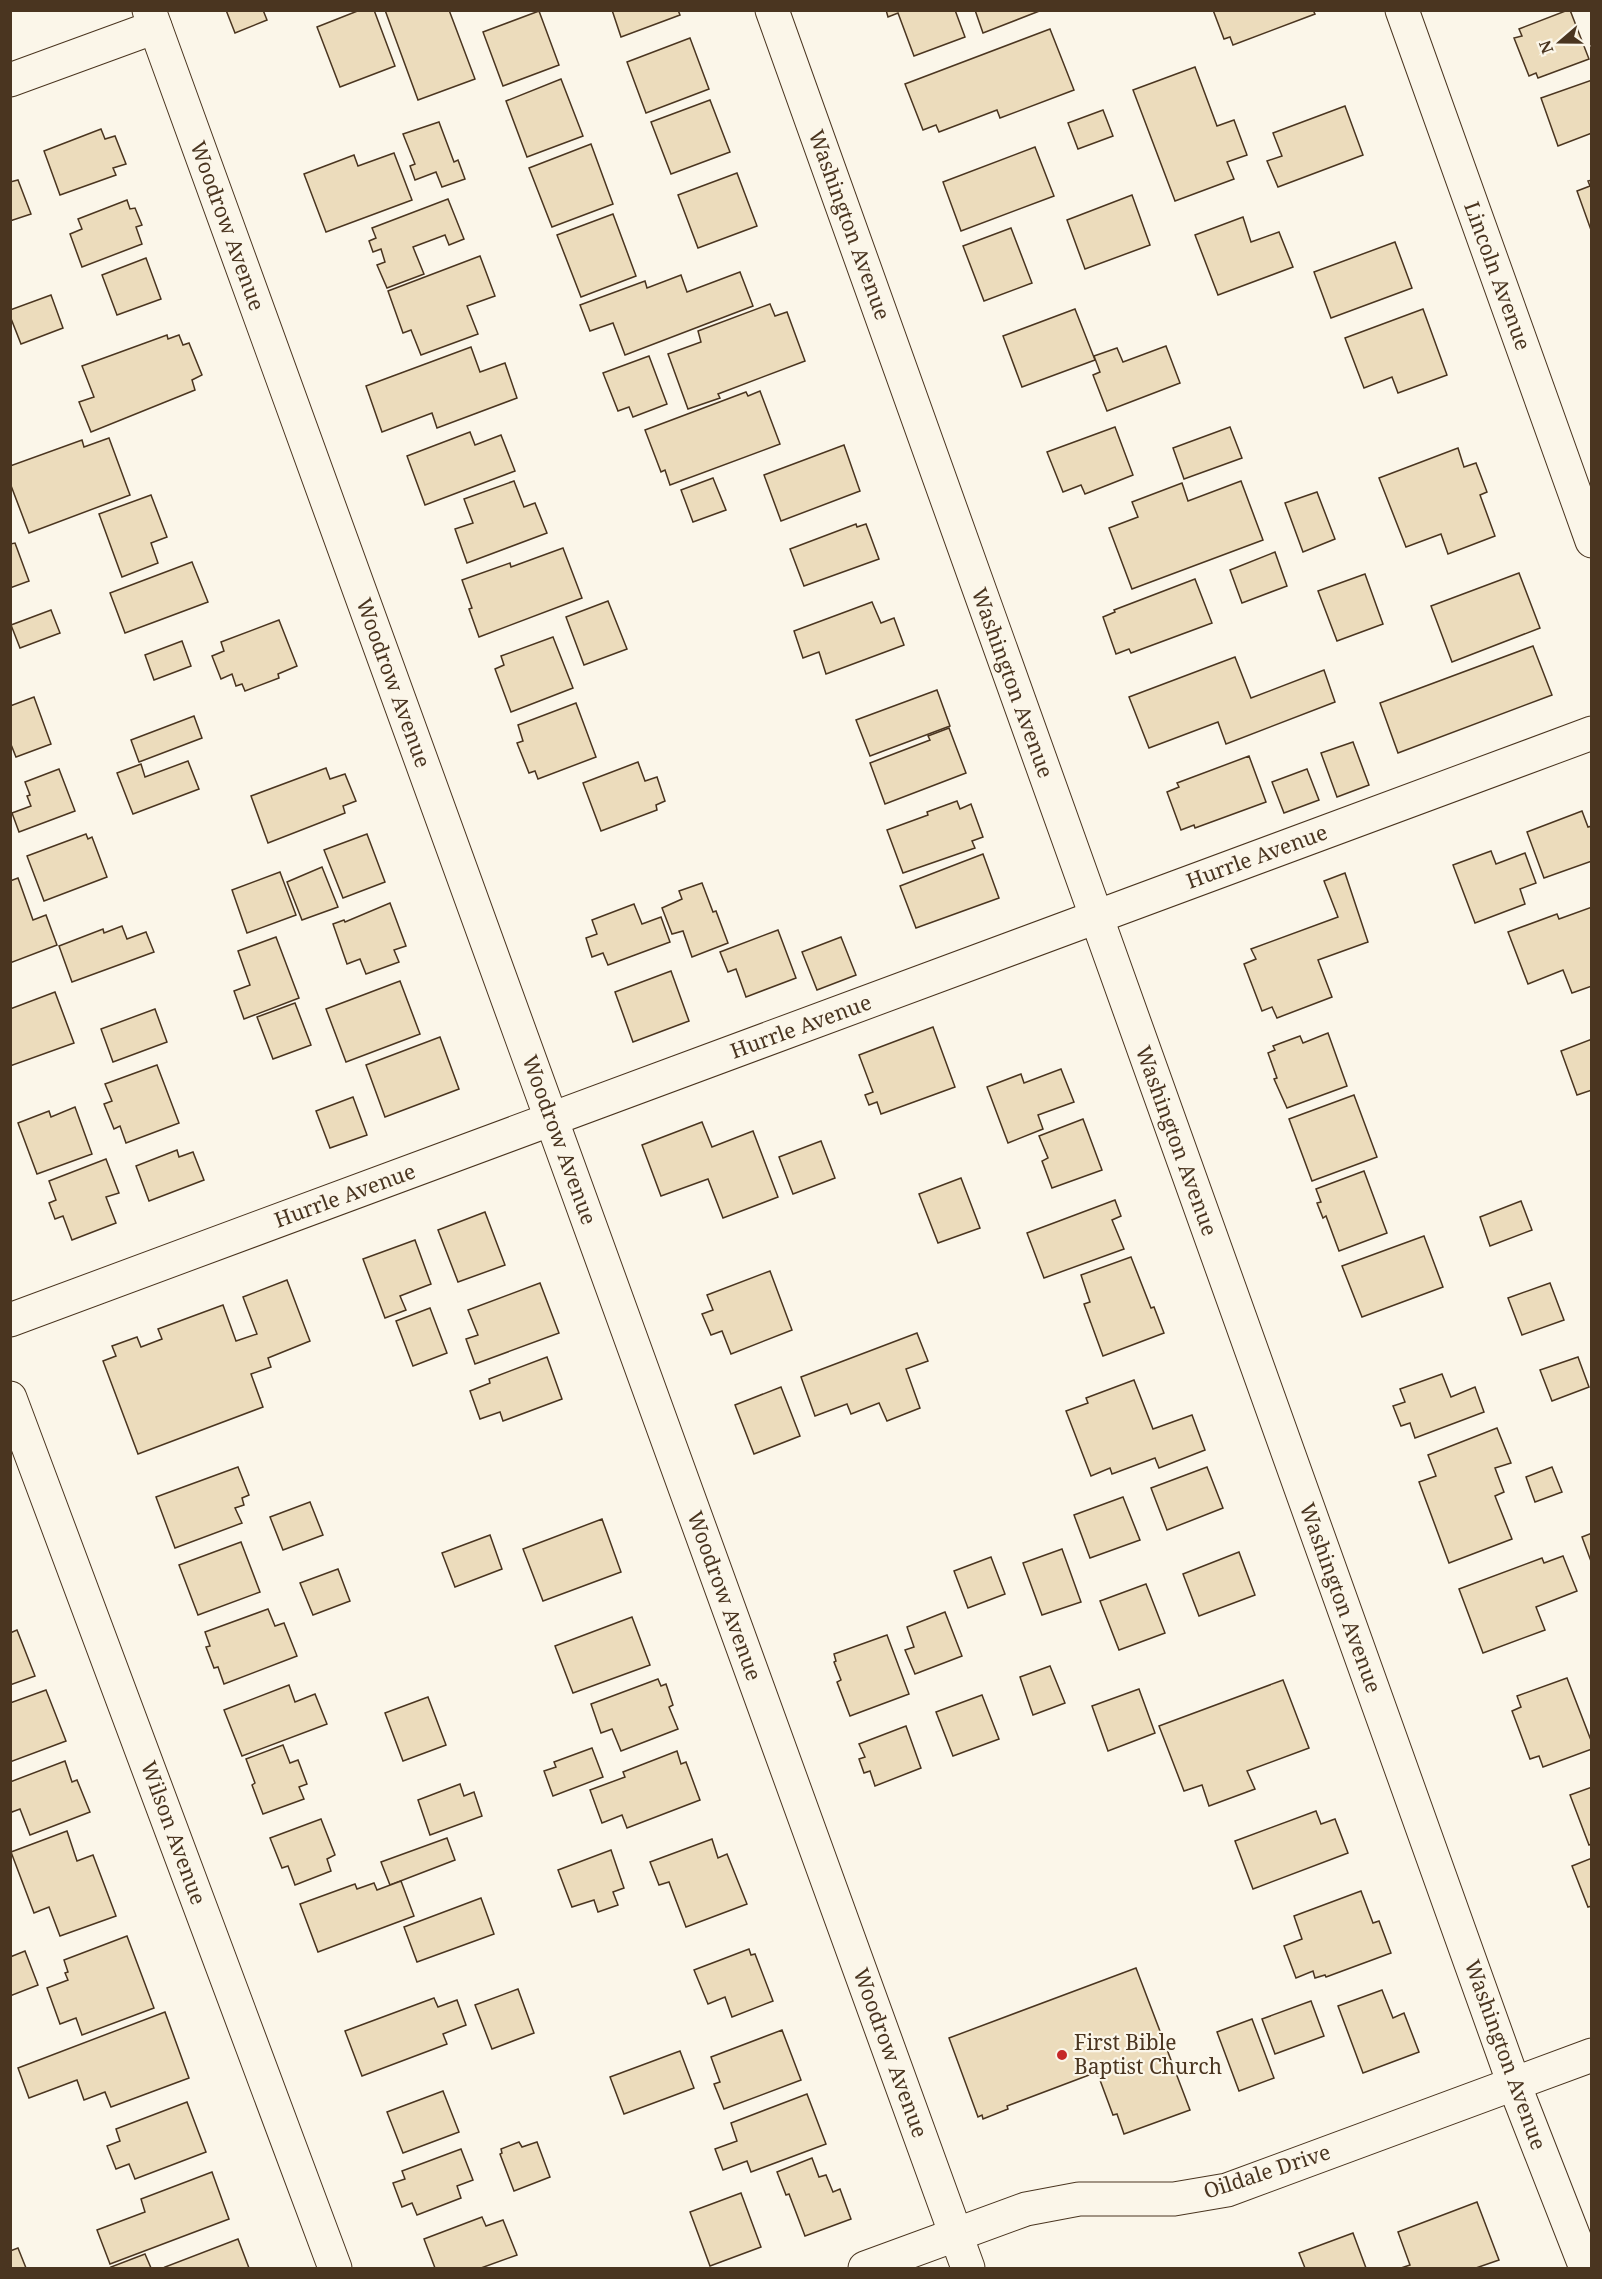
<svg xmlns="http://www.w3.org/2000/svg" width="1602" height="2279" font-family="'Noto Serif',serif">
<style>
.building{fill:#ecdcbc;stroke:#4a3520;stroke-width:1.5}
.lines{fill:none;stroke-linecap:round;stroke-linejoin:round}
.minor-casing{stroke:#4a3520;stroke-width:35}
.tertiary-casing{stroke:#4a3520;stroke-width:35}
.minor{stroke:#fbf6e9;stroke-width:33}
.tertiary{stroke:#fbf6e9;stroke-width:33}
.poi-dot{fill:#c62828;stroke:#fbf6e9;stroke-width:2}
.labels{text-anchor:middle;stroke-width:4.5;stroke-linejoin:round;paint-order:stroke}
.street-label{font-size:21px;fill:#4a3520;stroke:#fbf6e9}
.poi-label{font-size:21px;fill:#4a3520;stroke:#fbf6e9;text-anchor:start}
</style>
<rect width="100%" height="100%" fill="#fbf6e9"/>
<g class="building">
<polygon points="226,10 263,10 267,20 235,33"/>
<polygon points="360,10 374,10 395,66 340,87 317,27"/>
<polygon points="385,10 449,10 475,79 418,100"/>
<polygon points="612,10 678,10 680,15 621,37"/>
<polygon points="886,10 955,10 965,37 914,56 898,13 888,17"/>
<polygon points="975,10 1042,10 983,33"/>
<polygon points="1213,10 1313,10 1315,14 1233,45 1230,37 1224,39"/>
<polygon points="1568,10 1570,10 1589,59 1538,78 1536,73 1529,76 1514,38 1522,36 1519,29"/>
<polygon points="539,11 559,65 503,86 483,32"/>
<polygon points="1050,29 1074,90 1000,118 997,110 939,132 936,125 923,130 905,84"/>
<polygon points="690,38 709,89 646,113 627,62"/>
<polygon points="1195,67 1217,126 1234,120 1247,155 1227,162 1234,179 1175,201 1133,90"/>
<polygon points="561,79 583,136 527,157 506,101"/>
<polygon points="1592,80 1592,133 1558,146 1541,98"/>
<polygon points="710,100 730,152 671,174 651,122"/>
<polygon points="1345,106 1363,155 1278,187 1267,161 1282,156 1273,133"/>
<polygon points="1103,110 1113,136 1078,149 1068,123"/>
<polygon points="439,122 454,162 458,160 465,179 442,187 436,172 415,180 410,166 415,164 403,134"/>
<polygon points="101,129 105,139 115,136 126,164 113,168 116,175 60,195 44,151"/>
<polygon points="591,144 613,204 552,227 529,168"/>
<polygon points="1035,147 1054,196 961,231 943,182"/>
<polygon points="394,153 412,200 326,232 304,174 354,155 358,166"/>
<polygon points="737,173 757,226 698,248 678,195"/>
<polygon points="18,180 31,214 10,221 10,182"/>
<polygon points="1592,180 1592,230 1591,230 1577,191 1590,186 1588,181"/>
<polygon points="1132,195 1150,245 1085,269 1067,220"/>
<polygon points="448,199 464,239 449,245 445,235 413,247 424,274 387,288 377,265 385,262 381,249 373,252 369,241 376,238 372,228"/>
<polygon points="127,200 130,209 135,208 142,225 136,227 142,244 82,267 70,234 82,229 78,219"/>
<polygon points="613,214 636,276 581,297 557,235"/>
<polygon points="1243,217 1251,242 1279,232 1293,267 1218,295 1195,235"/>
<polygon points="1011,228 1032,283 984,301 963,246"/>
<polygon points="1395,242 1412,288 1331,318 1314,272"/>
<polygon points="480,256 495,296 467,306 478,334 421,355 411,330 403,333 388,291"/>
<polygon points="146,258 161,299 117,315 102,275"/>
<polygon points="740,272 753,306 625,355 613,323 590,331 580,305 645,281 647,288 681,275 687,292"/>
<polygon points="51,295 63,328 21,344 10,316 10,310"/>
<polygon points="770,304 775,316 787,312 805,361 718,394 720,398 688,409 668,354 701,342 698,331"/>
<polygon points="1075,309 1095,360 1022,387 1003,336"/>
<polygon points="1423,309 1447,375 1398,393 1392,377 1364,388 1345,338"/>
<polygon points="167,335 168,339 179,335 183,345 189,343 202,375 192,380 195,390 91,432 79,402 94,397 82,366"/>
<polygon points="1166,346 1180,383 1107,411 1093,375 1100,372 1094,356 1117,348 1123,362"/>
<polygon points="471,347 480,372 505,363 517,398 437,428 432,413 382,432 366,386"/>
<polygon points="649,356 667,404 633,417 629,407 618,411 603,373"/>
<polygon points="760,391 780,444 670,485 665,470 661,472 645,430 746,392 748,396"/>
<polygon points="1115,427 1133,475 1085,494 1081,485 1063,492 1047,452"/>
<polygon points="1230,427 1242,458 1184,479 1173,448"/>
<polygon points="470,432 475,445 501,435 515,471 425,505 407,456"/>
<polygon points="109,438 130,495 29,533 10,483 10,466 82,440 84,447"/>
<polygon points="844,445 860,491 781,521 764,475"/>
<polygon points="1458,448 1464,467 1476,463 1487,492 1480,495 1495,536 1448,554 1441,534 1406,547 1379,478"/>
<polygon points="713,478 726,510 693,522 681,490"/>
<polygon points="514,481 524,507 535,503 547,533 467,563 455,529 473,523 464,499"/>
<polygon points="1241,481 1263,540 1132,589 1109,528 1138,517 1132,502 1182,483 1188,501"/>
<polygon points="1317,492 1335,539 1303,552 1285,503"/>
<polygon points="151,495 167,537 151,543 158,563 122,577 99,514"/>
<polygon points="856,524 857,527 866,524 879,559 804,586 790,549"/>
<polygon points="15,543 29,581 10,588 10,544"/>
<polygon points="563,548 582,598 479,637 469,609 472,608 462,580 510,563 511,567"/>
<polygon points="1275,552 1287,586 1242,603 1230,570"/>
<polygon points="192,562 208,602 125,633 110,593"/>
<polygon points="1519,573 1540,628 1452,662 1431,606"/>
<polygon points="1365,574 1383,624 1337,641 1318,591"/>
<polygon points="1195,579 1212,623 1131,653 1129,649 1116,654 1103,617 1115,612 1114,610"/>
<polygon points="608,601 627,649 584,665 566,617"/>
<polygon points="872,602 881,623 894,618 904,645 826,674 819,652 803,658 794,631"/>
<polygon points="51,610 60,633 20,648 11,625"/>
<polygon points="279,620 297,666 278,674 279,678 245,691 242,684 236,686 232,674 221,679 212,656 224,651 221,642"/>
<polygon points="553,637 573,688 511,712 495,669 504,665 501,656"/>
<polygon points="182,641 191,666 154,680 145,655"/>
<polygon points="1533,646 1552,695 1398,753 1380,703"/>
<polygon points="1235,657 1251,698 1324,670 1335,702 1226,744 1218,722 1149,748 1129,697"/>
<polygon points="937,690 950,726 870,756 856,720"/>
<polygon points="34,697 51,744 16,757 10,742 10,706"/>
<polygon points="576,703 596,757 538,779 535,771 529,773 517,743 523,741 518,725"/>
<polygon points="194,716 202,738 139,762 131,740"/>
<polygon points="949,728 966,773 885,804 870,763 930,740 928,736"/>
<polygon points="1353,742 1369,785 1337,797 1321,753"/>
<polygon points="1249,756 1266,802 1195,828 1194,825 1181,830 1167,792 1179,787 1177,783"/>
<polygon points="188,761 199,789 133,814 117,773 141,764 145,777"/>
<polygon points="638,762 645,781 657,777 665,801 656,805 657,810 601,831 583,783"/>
<polygon points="326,768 330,779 345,774 356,801 343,806 345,813 268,843 251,796"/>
<polygon points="59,769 75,811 19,832 12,813 31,806 27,796 30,795 25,782"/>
<polygon points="1307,769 1319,800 1284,813 1272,782"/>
<polygon points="957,801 960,809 971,804 983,837 972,841 975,848 903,873 887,830 928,815 927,812"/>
<polygon points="1582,811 1588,827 1592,826 1592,861 1544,878 1527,832"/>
<polygon points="86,834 88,839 92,837 107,877 44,901 27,856"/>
<polygon points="367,834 385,882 343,898 324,850"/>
<polygon points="1491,851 1496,864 1525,853 1536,883 1520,889 1525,904 1475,923 1453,865"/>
<polygon points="983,854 999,898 916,928 900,886"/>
<polygon points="322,867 338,907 302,920 287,882"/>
<polygon points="280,872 296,915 247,933 232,890"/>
<polygon points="1345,873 1368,942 1318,960 1332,997 1277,1018 1272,1007 1262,1011 1244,964 1256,959 1251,949 1338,917 1324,881"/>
<polygon points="18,878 33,920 46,915 57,945 10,963 10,881"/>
<polygon points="702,883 713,912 716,911 728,943 692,957 683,931 672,934 662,908 682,899 679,891"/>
<polygon points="390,903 406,946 394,950 399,962 366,974 360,959 347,964 333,924 344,920 345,922"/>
<polygon points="634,904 642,924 661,917 670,942 608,965 603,953 592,957 586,938 597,934 592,920"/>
<polygon points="1592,907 1592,986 1572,993 1563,970 1528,984 1508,932 1557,914 1559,919"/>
<polygon points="122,926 127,939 146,932 154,952 72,982 59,946 103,929 104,933"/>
<polygon points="778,930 796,978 746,997 736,969 728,972 720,952"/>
<polygon points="276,937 299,998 244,1019 234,991 250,985 238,951"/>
<polygon points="841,937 856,975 817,990 802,952"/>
<polygon points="671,971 689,1021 633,1042 615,992"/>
<polygon points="400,981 420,1034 346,1062 326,1009"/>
<polygon points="55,992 74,1043 10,1066 10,1009"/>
<polygon points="295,1003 311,1045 273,1059 257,1017"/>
<polygon points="155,1009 167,1042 113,1062 101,1029"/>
<polygon points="933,1027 955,1087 881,1114 877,1102 869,1105 865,1095 873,1092 859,1055"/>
<polygon points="1328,1033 1347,1086 1287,1108 1274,1079 1277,1078 1268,1053 1275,1050 1273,1046 1300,1036 1303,1043"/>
<polygon points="440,1037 459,1089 385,1117 366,1065"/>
<polygon points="1592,1039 1592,1090 1577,1095 1561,1051"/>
<polygon points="157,1065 179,1123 126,1143 120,1126 114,1129 104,1104 112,1101 105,1084"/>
<polygon points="1061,1069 1074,1102 1038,1115 1043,1129 1008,1143 987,1087 1021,1074 1024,1083"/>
<polygon points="1354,1095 1377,1157 1312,1181 1289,1119"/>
<polygon points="353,1097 367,1135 330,1148 316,1111"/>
<polygon points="75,1107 92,1154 37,1174 18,1123 49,1111 51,1117"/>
<polygon points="1083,1119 1102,1170 1052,1188 1042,1161 1048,1158 1039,1136"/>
<polygon points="702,1122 712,1147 753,1131 778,1197 723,1218 708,1179 661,1196 642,1145"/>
<polygon points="821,1141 835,1178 793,1194 779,1157"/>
<polygon points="177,1150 179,1157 193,1152 204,1180 149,1201 136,1166"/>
<polygon points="106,1159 119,1193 106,1197 116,1223 72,1240 63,1216 55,1219 49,1203 56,1200 49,1181"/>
<polygon points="1364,1171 1387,1233 1339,1251 1326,1216 1323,1218 1317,1203 1321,1202 1316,1189"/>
<polygon points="961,1178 980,1228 938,1243 919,1194"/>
<polygon points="1115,1200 1121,1216 1112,1220 1124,1249 1044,1278 1027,1233"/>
<polygon points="1521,1201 1532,1230 1490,1246 1480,1217"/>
<polygon points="485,1212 505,1265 458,1282 438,1230"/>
<polygon points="1424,1236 1443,1287 1362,1317 1342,1266"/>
<polygon points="415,1240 431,1284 400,1296 406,1310 385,1318 363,1259"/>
<polygon points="1131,1257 1151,1308 1154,1307 1164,1333 1103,1356 1084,1304 1090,1302 1081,1275"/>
<polygon points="770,1271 792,1330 731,1354 722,1331 711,1335 702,1314 713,1310 707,1295"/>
<polygon points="287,1280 310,1341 268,1358 271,1367 251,1374 263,1407 138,1454 103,1361 116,1356 112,1346 137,1337 141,1347 162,1339 158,1329 223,1305 236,1341 257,1334 243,1297"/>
<polygon points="540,1283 559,1333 475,1364 466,1339 478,1335 468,1310"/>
<polygon points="1550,1283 1564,1320 1522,1335 1508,1298"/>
<polygon points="430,1308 447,1353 413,1366 396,1321"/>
<polygon points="917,1333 928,1361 906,1369 920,1408 887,1421 879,1403 851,1414 847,1404 815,1416 801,1377"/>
<polygon points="547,1357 562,1399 503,1421 500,1412 480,1419 470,1391 490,1383 489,1379"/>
<polygon points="1578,1357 1589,1387 1552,1401 1540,1370"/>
<polygon points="1442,1374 1451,1397 1475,1387 1484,1412 1415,1438 1410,1423 1401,1426 1393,1406 1405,1402 1400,1389"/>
<polygon points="1134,1380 1153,1429 1192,1415 1205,1450 1159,1468 1155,1458 1112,1474 1110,1468 1091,1476 1066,1411 1088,1403 1086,1398"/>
<polygon points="781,1387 800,1436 754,1454 735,1405"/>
<polygon points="1497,1428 1511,1463 1495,1468 1504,1492 1495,1496 1512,1539 1449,1563 1419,1482 1436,1476 1428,1455"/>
<polygon points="238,1467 249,1495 242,1498 244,1505 235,1508 242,1523 175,1548 156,1497"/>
<polygon points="1207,1467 1223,1508 1167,1530 1151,1488"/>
<polygon points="1552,1467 1562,1492 1535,1502 1526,1477"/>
<polygon points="1123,1497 1140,1540 1090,1558 1074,1515"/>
<polygon points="310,1502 323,1535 283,1550 270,1517"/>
<polygon points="602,1519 621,1572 543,1601 523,1549"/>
<polygon points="1592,1533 1592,1564 1582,1537"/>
<polygon points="490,1535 502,1569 455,1587 442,1553"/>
<polygon points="241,1542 260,1592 198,1615 179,1565"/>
<polygon points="1062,1549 1081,1602 1042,1615 1023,1563"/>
<polygon points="1239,1552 1255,1595 1199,1616 1183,1574"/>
<polygon points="1563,1556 1577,1591 1536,1607 1545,1630 1483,1653 1459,1589 1542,1558 1544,1563"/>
<polygon points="991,1557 1005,1594 968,1608 954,1571"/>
<polygon points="338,1569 350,1601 313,1615 300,1583"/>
<polygon points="1146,1584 1165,1633 1119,1650 1100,1601"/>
<polygon points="268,1609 275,1626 284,1623 297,1656 224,1684 218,1667 214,1668 206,1647 210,1646 205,1632"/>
<polygon points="945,1612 962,1656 915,1674 905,1650 914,1647 907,1627"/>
<polygon points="632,1617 650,1665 573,1693 555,1646"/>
<polygon points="17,1630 35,1676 10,1685 10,1633"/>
<polygon points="887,1635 909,1694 850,1716 837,1682 841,1680 834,1662 836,1661 834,1654"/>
<polygon points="1050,1666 1065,1703 1033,1715 1020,1677"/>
<polygon points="1567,1678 1592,1743 1592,1749 1543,1767 1539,1756 1530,1759 1512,1711 1521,1707 1517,1696"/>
<polygon points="658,1679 661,1686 666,1684 673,1705 669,1707 678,1729 621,1751 612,1729 601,1733 591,1704"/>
<polygon points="1283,1680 1309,1748 1247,1771 1255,1789 1209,1806 1202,1785 1184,1791 1159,1726"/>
<polygon points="289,1685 295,1702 315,1694 327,1724 242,1756 224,1710"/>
<polygon points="1139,1689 1155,1733 1108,1751 1092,1706"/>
<polygon points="46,1690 66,1741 10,1762 10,1703"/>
<polygon points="982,1695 999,1739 953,1756 936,1712"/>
<polygon points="428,1697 446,1745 403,1761 385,1713"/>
<polygon points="906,1726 921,1768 875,1786 870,1771 864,1773 859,1759 865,1757 859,1744"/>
<polygon points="283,1745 290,1763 298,1760 307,1784 299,1787 304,1799 263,1814 252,1785 255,1783 246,1759"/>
<polygon points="592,1748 603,1777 553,1796 544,1771 556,1767 554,1762"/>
<polygon points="677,1751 681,1764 686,1762 700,1800 627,1828 622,1815 602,1823 590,1790 625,1777 623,1772"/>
<polygon points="65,1761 72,1782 77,1780 90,1812 30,1835 20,1809 12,1812 10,1809 10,1782"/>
<polygon points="460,1784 464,1796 474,1792 482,1816 430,1835 418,1800"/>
<polygon points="1592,1787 1592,1844 1589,1845 1570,1795"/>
<polygon points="1316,1811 1321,1824 1335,1819 1348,1853 1253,1889 1235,1841"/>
<polygon points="321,1819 335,1855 327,1859 331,1871 295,1885 288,1866 282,1868 270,1838"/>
<polygon points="67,1831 77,1861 93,1855 116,1916 60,1936 49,1907 34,1913 11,1852"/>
<polygon points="447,1838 455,1860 390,1885 381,1862"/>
<polygon points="712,1839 718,1858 727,1854 747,1904 686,1927 669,1882 659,1885 650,1862"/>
<polygon points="611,1850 624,1888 613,1892 618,1905 598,1912 594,1900 572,1907 558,1870"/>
<polygon points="1592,1858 1592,1906 1588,1907 1572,1866"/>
<polygon points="401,1881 414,1916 318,1952 300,1904 355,1884 357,1889 374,1883 377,1890"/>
<polygon points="1361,1891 1373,1923 1379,1921 1391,1953 1326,1977 1325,1975 1315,1978 1313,1971 1296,1978 1284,1946 1302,1939 1294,1916"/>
<polygon points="481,1898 494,1934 417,1962 404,1927"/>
<polygon points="127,1936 154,2008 82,2035 76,2018 60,2024 47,1988 68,1980 65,1973 68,1972 64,1960"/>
<polygon points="749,1949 751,1955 755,1954 773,2001 732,2017 725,1997 708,2004 694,1970"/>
<polygon points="25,1951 38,1985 10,1996 10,1957"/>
<polygon points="1136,1968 1190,2110 1124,2134 1117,2114 1113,2115 1097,2072 1007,2106 1008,2109 983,2119 982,2115 978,2117 949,2038"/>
<polygon points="518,1989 534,2033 492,2049 475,2005"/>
<polygon points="1382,1990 1393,2018 1404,2013 1419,2052 1363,2073 1338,2006"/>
<polygon points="434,1998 438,2007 457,2000 466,2025 443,2034 447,2044 362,2076 345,2031"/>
<polygon points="1311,2001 1324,2036 1275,2054 1262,2019"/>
<polygon points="165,2012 189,2078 111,2107 105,2092 84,2100 77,2080 29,2098 18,2068"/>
<polygon points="1252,2019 1274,2078 1239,2091 1217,2032"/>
<polygon points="782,2030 801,2080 724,2109 714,2084 720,2082 711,2057"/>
<polygon points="680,2051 694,2088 624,2114 610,2077"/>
<polygon points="443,2091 459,2132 403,2153 387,2112"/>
<polygon points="807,2094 826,2144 751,2172 747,2161 723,2170 715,2149 737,2141 731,2123"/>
<polygon points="187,2102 206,2152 135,2179 129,2164 116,2169 107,2146 120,2141 116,2129"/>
<polygon points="519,2142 522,2147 537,2142 550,2177 514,2191 500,2154 502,2153 501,2149"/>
<polygon points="461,2149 473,2180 457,2186 461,2198 417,2215 412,2203 402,2207 393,2183 405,2179 402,2171"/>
<polygon points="812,2158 819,2177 826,2175 833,2192 840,2189 851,2219 805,2236 789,2194 786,2195 777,2172"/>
<polygon points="212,2172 229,2219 110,2264 97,2230 145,2212 141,2199"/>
<polygon points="741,2193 761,2247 710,2266 690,2212"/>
<polygon points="1477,2202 1499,2260 1476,2268 1401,2268 1410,2265 1398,2232"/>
<polygon points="482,2217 486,2226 503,2220 517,2255 481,2268 435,2268 424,2239"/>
<polygon points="1353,2233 1366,2268 1305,2268 1299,2253"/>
<polygon points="238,2239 249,2268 166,2268 165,2267"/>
<polygon points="18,2248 26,2268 10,2268 10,2251"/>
<polygon points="145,2254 151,2268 112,2268 111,2267"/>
</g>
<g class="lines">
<g class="minor-casing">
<g id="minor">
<polyline points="149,10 968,2268"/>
<polyline points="772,10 1514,2084 1586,2268"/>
<polyline points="1402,10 1592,541"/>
<polyline points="10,80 155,27"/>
<polyline points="10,1320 1592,733"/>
<polyline points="10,1398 335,2268"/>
</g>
</g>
<g class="tertiary-casing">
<polyline id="tertiary" points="865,2268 1026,2209 1079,2199 1174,2199 1227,2190 1592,2055"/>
</g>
<use href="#minor" class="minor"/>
<use href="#tertiary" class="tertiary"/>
</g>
<circle class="poi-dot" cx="1062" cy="2055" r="6"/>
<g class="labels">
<g class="street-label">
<text transform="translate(849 225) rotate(70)" y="7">Washington Avenue</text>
<text transform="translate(227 226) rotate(70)" y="7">Woodrow Avenue</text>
<text transform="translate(1497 276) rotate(70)" y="7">Lincoln Avenue</text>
<text transform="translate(393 683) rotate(70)" y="7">Woodrow Avenue</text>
<text transform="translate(1012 683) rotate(70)" y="7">Washington Avenue</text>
<text transform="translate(1257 857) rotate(-20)" y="7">Hurrle Avenue</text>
<text transform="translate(801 1027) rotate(-20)" y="7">Hurrle Avenue</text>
<text transform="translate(559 1140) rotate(70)" y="7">Woodrow Avenue</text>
<text transform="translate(1176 1141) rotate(70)" y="7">Washington Avenue</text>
<text transform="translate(345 1196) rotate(-20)" y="7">Hurrle Avenue</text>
<text transform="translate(724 1596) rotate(70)" y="7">Woodrow Avenue</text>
<text transform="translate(1340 1598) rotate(70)" y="7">Washington Avenue</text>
<text transform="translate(173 1833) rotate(70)" y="7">Wilson Avenue</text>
<text transform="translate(890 2053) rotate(70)" y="7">Woodrow Avenue</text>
<text transform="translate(1505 2055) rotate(70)" y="7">Washington Avenue</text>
<text transform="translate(1267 2172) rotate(-18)" y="7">Oildale Drive</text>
</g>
<g class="poi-label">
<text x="1074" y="2050">First Bible<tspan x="1074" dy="24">Baptist Church</tspan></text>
</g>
</g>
<rect width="1602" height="2279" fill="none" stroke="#4a3520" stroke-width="24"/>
<g transform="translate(1560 42) rotate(250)" stroke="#fbf6e9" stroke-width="4.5" paint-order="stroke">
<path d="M0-4.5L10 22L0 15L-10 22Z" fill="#4a3520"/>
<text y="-9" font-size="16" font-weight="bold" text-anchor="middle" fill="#4a3520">N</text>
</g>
</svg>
